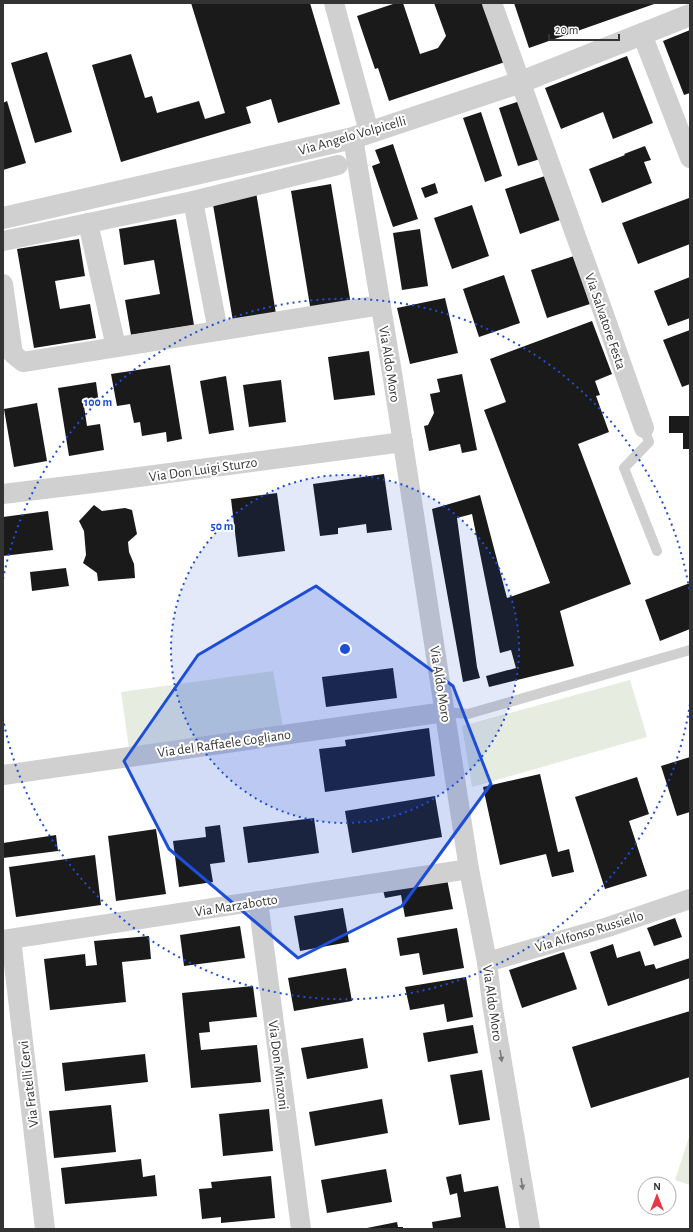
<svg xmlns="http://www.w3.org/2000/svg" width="693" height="1232" font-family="'Alegreya Sans',sans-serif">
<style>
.green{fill:#e6ecdf}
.building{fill:#1a1a1a}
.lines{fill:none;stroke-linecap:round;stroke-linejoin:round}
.service{stroke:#d0d0d0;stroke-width:10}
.minor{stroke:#d0d0d0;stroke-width:20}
.tertiary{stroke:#d0d0d0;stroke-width:22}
.oneway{fill:#7a7a7a}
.marked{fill:#1d4ed8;fill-opacity:0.2;stroke:#1d4ed8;stroke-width:3;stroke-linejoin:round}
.ring{fill:none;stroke:#1d4ed8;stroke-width:2;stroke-dasharray:2 4}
.labels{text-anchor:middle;stroke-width:4;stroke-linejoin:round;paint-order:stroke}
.street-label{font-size:14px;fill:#333;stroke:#fff}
.centre{fill:#1d4ed8;stroke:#fff;stroke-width:2}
.ring-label{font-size:12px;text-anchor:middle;font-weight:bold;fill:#1d4ed8;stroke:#fff;stroke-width:4;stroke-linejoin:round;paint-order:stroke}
</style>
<rect width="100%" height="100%" fill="#fff"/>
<g class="green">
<polygon points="273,671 283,727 129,748 121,692"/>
<polygon points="630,680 647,737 472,787 462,726"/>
<polygon points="690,1134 690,1185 675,1180"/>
</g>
<g class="building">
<polygon points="191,3 310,3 340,104 278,123 271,99 246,107 251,123 121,162 92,65 131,54 145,98 152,96 157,113 199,101 205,119 225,113"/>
<polygon points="396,3 403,3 420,54 438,48 446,36 434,3 485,3 505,62 389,101 378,68 375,69 357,16"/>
<polygon points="514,3 657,3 529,48"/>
<polygon points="690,30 690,93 684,95 663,41"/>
<polygon points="47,52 72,132 35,143 11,63"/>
<polygon points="627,56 653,123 613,139 603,112 561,129 545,88"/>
<polygon points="7,101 26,163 3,170 3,103"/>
<polygon points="520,101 540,159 518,166 499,108"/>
<polygon points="481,112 502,176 485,182 463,118"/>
<polygon points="393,144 418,219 393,227 372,166 380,163 375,150"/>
<polygon points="645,146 651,160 644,162 652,183 602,203 589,169 625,155 624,154"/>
<polygon points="545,176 560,220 520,234 505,189"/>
<polygon points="435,183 438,193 425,198 421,188"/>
<polygon points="331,184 351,305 311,312 291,191"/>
<polygon points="256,192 277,320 234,327 212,199"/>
<polygon points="689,198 690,201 690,244 638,264 622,223"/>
<polygon points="472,205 489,256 452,269 434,218"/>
<polygon points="176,219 194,325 131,335 125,300 160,294 154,260 124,265 119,229"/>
<polygon points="420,229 428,286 402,290 393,233"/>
<polygon points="79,239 85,276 55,281 60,309 90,304 96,338 34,348 17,249"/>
<polygon points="574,256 590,304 547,318 531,270"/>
<polygon points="504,275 520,323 479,337 463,289"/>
<polygon points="690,277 690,318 668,326 654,291"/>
<polygon points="445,298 458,353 410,364 397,308"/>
<polygon points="592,321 612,374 595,381 600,395 596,396 609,432 578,444 631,584 560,611 574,666 489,687 486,676 516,668 511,650 500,653 472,514 457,518 477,667 480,678 463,682 432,509 480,495 507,598 550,583 484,410 506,402 490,359"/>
<polygon points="690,330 690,384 682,387 663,340"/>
<polygon points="369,351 375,395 334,400 328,357"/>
<polygon points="170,365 182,439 167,442 166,432 142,436 140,422 134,423 130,404 117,406 111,374"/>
<polygon points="462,374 477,450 462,453 460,444 429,451 424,426 428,425 434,413 430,394 440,392 437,379"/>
<polygon points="226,376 234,430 209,434 200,381"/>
<polygon points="281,380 286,422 249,427 243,385"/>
<polygon points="96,382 99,404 84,406 87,426 100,424 104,450 69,456 58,388"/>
<polygon points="37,403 47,461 14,467 4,409"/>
<polygon points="669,416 690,416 690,449 683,449 683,433 669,433"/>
<polygon points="384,474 392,530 367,533 366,524 338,528 338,534 320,536 313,484"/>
<polygon points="277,493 285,551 238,557 231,499"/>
<polygon points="94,505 102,511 125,508 132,510 137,534 128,542 129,552 134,564 135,578 98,581 97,573 83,563 86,555 84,531 79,521"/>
<polygon points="48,511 53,550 3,556 3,517"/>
<polygon points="66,568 69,586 32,591 30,572"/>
<polygon points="690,583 690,629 660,641 645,600"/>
<polygon points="393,668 397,698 326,707 322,677"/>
<polygon points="429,728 435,776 325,792 319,749 346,746 345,740"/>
<polygon points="690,757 690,812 677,816 661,766"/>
<polygon points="540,774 558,852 569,849 574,872 552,877 546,854 500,865 483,787"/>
<polygon points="637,777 649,814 629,821 647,876 605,889 575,797"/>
<polygon points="435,796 442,837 352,853 345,811"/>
<polygon points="314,818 319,853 248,863 243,827"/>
<polygon points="220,825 225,862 210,864 213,882 179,887 173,841 206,837 205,827"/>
<polygon points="156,829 166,894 116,901 108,836"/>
<polygon points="56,835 58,851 3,858 3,843"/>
<polygon points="95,855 101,905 16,917 9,867"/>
<polygon points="447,879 453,909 405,917 401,895 385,898 383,890"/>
<polygon points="343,908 349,942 300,951 294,916"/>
<polygon points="675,918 682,937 654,946 647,928"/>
<polygon points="240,926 245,958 184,966 180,935"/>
<polygon points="457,928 464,968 423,975 419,953 400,956 397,938"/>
<polygon points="149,936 151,959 122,962 126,1002 50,1010 44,959 85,954 86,966 97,965 94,941"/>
<polygon points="613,944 617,958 640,951 645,966 654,964 656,969 690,958 690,978 608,1006 590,952"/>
<polygon points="564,952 577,989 522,1008 509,970"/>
<polygon points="346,968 352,1001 294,1011 288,978"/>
<polygon points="466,977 473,1017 447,1022 444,1004 410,1010 405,987"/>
<polygon points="253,986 257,1017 209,1022 210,1032 199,1033 201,1050 257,1045 261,1082 191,1088 182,993"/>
<polygon points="690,1011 690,1077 591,1108 572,1047"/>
<polygon points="473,1025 478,1053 428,1062 423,1033"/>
<polygon points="363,1038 368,1068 307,1079 301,1048"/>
<polygon points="145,1054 148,1082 65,1091 62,1063"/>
<polygon points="482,1070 490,1120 459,1125 450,1075"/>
<polygon points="382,1099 388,1133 315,1146 309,1112"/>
<polygon points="111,1105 116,1152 54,1158 49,1111"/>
<polygon points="269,1109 273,1151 223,1156 219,1114"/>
<polygon points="141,1159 143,1177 155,1175 157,1196 65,1204 61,1168"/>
<polygon points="386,1169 392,1202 327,1213 321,1180"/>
<polygon points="461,1174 464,1192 498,1186 506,1229 433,1229 432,1222 461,1217 457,1193 450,1195 446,1177"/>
<polygon points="271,1176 275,1218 221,1223 221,1217 202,1219 199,1189 212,1188 211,1182"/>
<polygon points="397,1222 398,1227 403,1227 403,1229 362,1229"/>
</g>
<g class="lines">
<g class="service">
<polyline points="644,428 649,442 624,468 657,551"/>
<polyline points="445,712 468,714 690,650"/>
</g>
<g class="minor">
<polyline points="334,3 369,132"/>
<polyline points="492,3 595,289 644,428"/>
<polyline points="642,34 690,158"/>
<polyline points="353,138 393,379 469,869 487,962 492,1003 530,1229"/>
<polyline points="193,201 218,331"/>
<polyline points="88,223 116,347"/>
<polyline points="3,241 193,201 338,165"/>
<polyline points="3,284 13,354 23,362 381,305"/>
<polyline points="3,494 101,482 403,442"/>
<polyline points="3,775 445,712"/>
<polyline points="258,901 301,1229"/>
<polyline points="11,939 45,1229"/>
<polyline points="3,940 469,869"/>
<polyline points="487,962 608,927 690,899"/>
</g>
<polyline class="tertiary" points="3,218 353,138 521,82 690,15"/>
</g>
<defs><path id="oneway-solid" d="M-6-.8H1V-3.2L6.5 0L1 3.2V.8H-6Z"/></defs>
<g class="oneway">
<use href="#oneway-solid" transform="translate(501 1056) rotate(81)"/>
<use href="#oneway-solid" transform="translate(522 1184) rotate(81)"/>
</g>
<path class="marked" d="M316 586 453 686 491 784 402 906 298 958 169 849 124 761 198 655Z"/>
<circle cx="345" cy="649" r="174" fill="#1d4ed8" fill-opacity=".12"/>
<g class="ring">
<circle cx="345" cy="649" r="174"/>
<path d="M690 704A349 349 0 0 1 3 719M3 579A349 349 0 0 1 690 594"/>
</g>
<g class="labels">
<g class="street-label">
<text transform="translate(352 135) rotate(-16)" y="5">Via Angelo Volpicelli</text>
<text transform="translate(606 321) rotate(71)" y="5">Via Salvatore Festa</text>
<text transform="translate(390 364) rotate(81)" y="5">Via Aldo Moro</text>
<text transform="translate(203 469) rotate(-8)" y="5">Via Don Luigi Sturzo</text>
<text transform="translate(441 684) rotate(81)" y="5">Via Aldo Moro</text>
<text transform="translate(224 743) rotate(-8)" y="5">Via del Raffaele Cogliano</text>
<text transform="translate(236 905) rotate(-9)" y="5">Via Marzabotto</text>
<text transform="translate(589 931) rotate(-17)" y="5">Via Alfonso Russiello</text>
<text transform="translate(493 1003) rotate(82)" y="5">Via Aldo Moro</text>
<text transform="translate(279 1065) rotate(83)" y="5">Via Don Minzoni</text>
<text transform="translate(28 1084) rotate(-97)" y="5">Via Fratelli Cervi</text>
</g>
</g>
<circle cx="345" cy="649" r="6" class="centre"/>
<g class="ring-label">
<text x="98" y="406">100 m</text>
<text x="222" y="530">50 m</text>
</g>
<rect width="693" height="1232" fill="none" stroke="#333333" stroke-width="8"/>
<g transform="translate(657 1196)"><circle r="19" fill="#ffffff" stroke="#adadad"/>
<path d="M0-3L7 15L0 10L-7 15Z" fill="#e63946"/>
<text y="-6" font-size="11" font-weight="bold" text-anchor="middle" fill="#333333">N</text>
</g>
<path d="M549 34v6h70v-6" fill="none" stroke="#333333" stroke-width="2"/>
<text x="555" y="34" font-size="12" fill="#333333" stroke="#ffffff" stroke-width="3" paint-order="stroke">20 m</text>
</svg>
